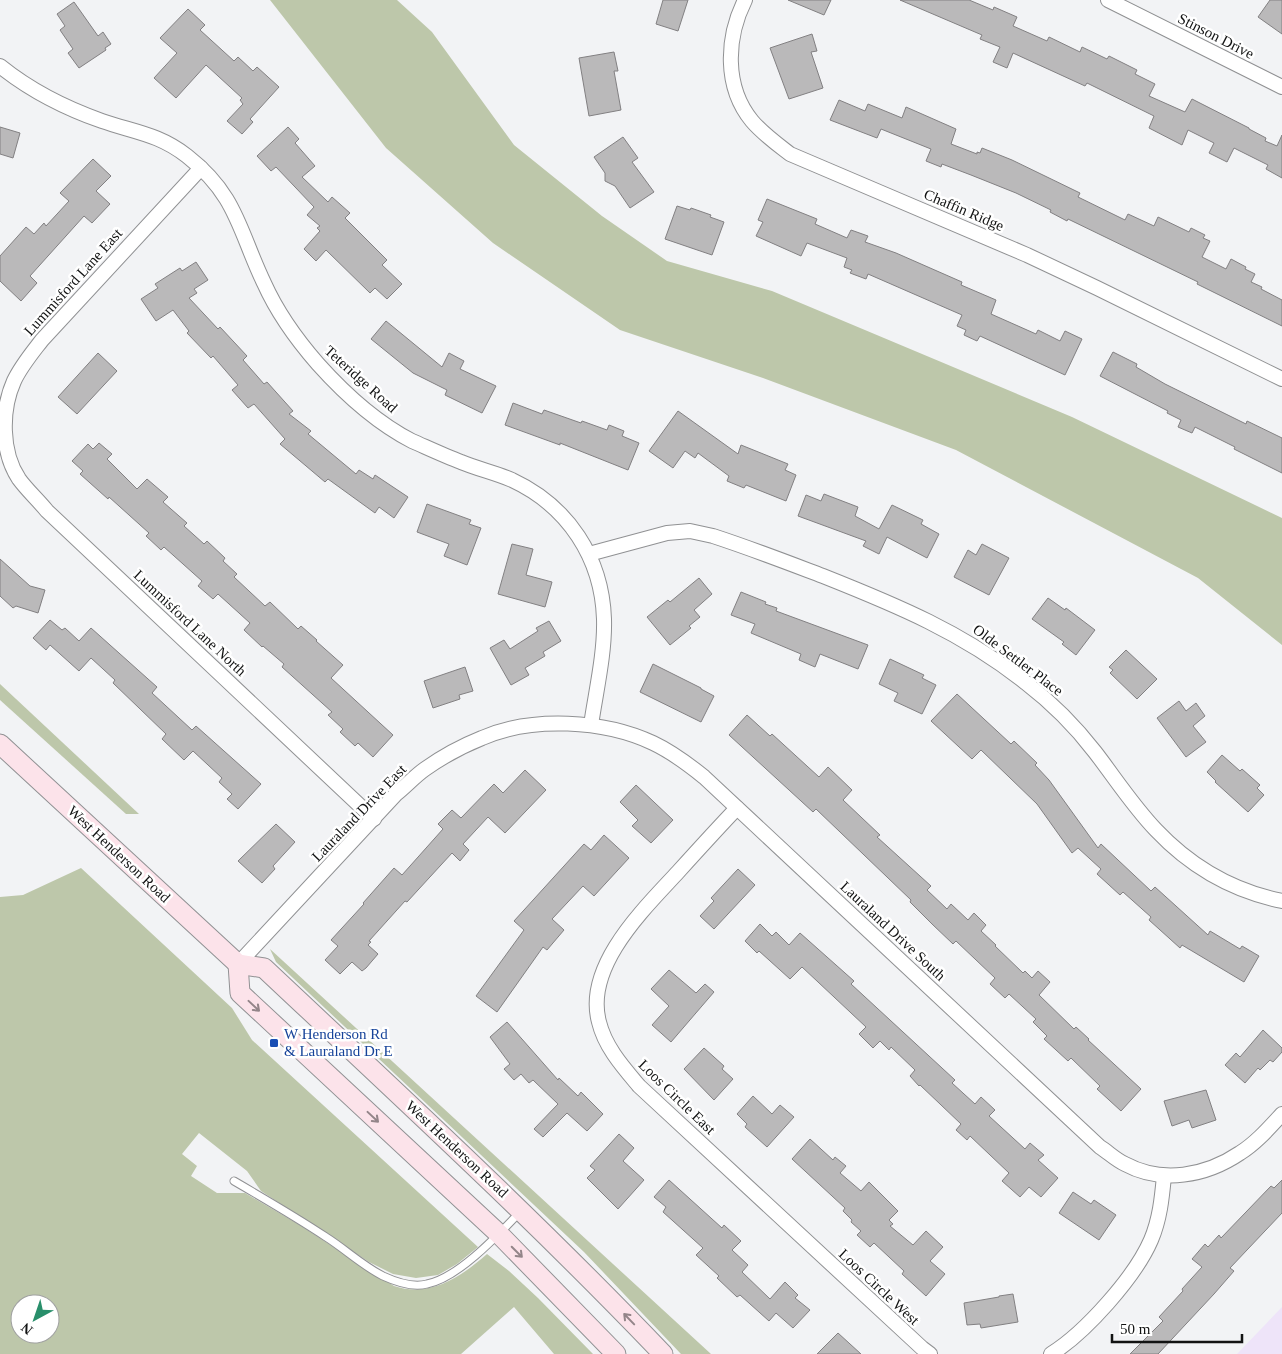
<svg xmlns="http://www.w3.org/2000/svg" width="1282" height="1354" font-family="'Times New Roman',serif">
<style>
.commercial{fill:#eee4f9}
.green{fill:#bdc7aa;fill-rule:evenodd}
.building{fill:#bab9ba;stroke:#828082}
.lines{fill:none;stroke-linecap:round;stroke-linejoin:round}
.service-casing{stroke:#909193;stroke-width:9}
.minor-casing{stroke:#909193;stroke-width:16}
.secondary-casing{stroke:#909193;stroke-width:21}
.service{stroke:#fff;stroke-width:7}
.minor{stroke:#fff;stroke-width:14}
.secondary{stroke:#fce3ea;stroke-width:19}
.oneway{stroke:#938589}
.transit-dot{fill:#1a4fb4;stroke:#fff;stroke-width:2}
.labels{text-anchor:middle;stroke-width:5;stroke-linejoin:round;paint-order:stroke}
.street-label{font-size:15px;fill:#121313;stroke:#fff}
.transit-label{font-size:15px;fill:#164399;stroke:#fff;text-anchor:start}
</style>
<rect width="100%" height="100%" fill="#f2f3f5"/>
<polygon class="commercial" points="1282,1307 1282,1354 1237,1354"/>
<g class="green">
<polygon points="270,0 397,0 432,32 514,145 602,216 667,261 772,291 1072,417 1282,518 1282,645 1198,578 956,450 763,378 620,330 493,243 386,148"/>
<polygon points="0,684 139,814 126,814 0,700"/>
<path d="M81 868 232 1008 252 1040 478 1247 457 1264 438 1275 416 1278 393 1274 369 1262 261 1191 247 1171 199 1133 182 1154 197 1166 191 1176 217 1193H245L298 1224 394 1286C430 1298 461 1277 487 1254L509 1271 538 1298 593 1354H554L514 1307 461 1354H0V897L23 895ZM20 1304H50V1334H20Z"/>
<polygon points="270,949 711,1354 681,1354 584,1252 276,962"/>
</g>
<g class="building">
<polygon points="663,0 688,0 678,31 656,24"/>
<polygon points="788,0 831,0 824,15"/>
<polygon points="900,0 969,0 993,10 994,7 1017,17 1013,26 1047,41 1049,37 1080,52 1082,47 1107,59 1109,56 1137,70 1135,74 1155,84 1149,96 1185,112 1192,99 1249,128 1249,129 1266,138 1265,141 1277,146 1282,135 1282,178 1266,169 1268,165 1234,148 1227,162 1209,153 1214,143 1188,130 1182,145 1149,128 1154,116 1087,83 1085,86 1013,53 1007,68 993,62 1000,47 980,39 982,35"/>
<polygon points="1270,0 1282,0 1282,34 1258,17"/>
<polygon points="74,2 98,36 103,32 111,44 105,48 106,50 79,68 68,53 73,49 60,30 65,26 57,14"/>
<polygon points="188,9 205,25 200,30 234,61 238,57 253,71 257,67 279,87 250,119 253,122 242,134 227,121 243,104 240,100 242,98 206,65 176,98 154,78 177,53 160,38"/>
<polygon points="812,34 817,51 811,52 823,88 789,99 770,48"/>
<polygon points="614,52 618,71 614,71 621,110 589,116 579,58"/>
<polygon points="839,100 865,111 868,104 902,118 906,107 956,129 951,144 977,154 977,152 980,153 982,148 1012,160 1080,193 1078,197 1125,220 1128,214 1154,226 1158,217 1189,232 1191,228 1205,235 1203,238 1210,241 1202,257 1226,269 1231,259 1246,267 1245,269 1255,274 1251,282 1262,287 1261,289 1282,300 1282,326 1197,284 1198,282 1068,219 1067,221 1050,212 1051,210 1016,193 971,175 942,164 941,167 926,161 931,149 881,129 877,138 830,120"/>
<polygon points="0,127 20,133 13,158 0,154"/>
<polygon points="288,127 299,139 295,143 315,166 302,177 328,202 332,197 350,213 345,218 387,260 382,265 402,284 387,299 375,288 370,293 326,250 316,261 304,249 320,231 317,228 320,226 307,215 314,207 276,167 271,171 257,156"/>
<polygon points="623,137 638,158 632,162 654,192 630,208 615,186 605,181 605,173 594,157"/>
<polygon points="93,159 111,176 96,191 110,204 92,223 84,216 30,276 37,283 21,301 0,281 0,256 26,227 34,234 44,223 46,226 69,201 60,193"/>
<polygon points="767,199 817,219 815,224 847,238 851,230 868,236 865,242 896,253 962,282 961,285 996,300 991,314 1036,334 1038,330 1060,341 1065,331 1082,339 1065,375 980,336 977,341 964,335 966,330 957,326 962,315 868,274 866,279 850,273 852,270 844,267 847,258 807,243 801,256 756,236 763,222 758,220"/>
<polygon points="677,206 690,210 691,208 711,215 710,217 724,222 712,255 665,239"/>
<polygon points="196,262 208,280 194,289 197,293 189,298 218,329 220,327 247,356 243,360 264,384 267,382 293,411 289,414 311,431 308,434 356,474 359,470 373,479 375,475 408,497 394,518 379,507 375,513 328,479 325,482 280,444 285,439 254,404 248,408 232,390 238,385 213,356 211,358 187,333 189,331 173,310 156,321 141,299 158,288 155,284 180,268 182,271"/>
<polygon points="386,321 442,367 449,353 464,361 460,369 496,386 482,413 445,395 447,390 413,373 371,339"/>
<polygon points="1113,352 1137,364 1136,367 1165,384 1246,424 1247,421 1282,438 1282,473 1234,449 1235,447 1195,427 1192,433 1178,427 1181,420 1167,413 1168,411 1100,376"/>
<polygon points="98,353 117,371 77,414 58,397"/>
<polygon points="513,403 542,414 544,410 581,423 582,421 607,430 609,425 624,431 622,436 639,443 628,470 560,443 560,445 505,425"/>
<polygon points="678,411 738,454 741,445 788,464 785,470 796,475 786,501 746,485 744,488 727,481 729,476 698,453 695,458 685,451 673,468 649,451"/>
<polygon points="99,443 112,454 107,459 137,489 147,479 168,497 163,502 187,523 184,526 204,544 207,541 225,558 223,561 237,574 234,577 265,606 270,602 298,629 301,626 317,640 316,641 343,665 331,678 393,735 373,757 358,743 355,746 340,732 343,729 328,715 332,712 282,667 284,664 263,646 262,647 244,630 250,623 218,594 213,599 198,586 202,581 164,547 161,550 146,536 149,533 109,497 108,499 80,474 83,471 72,461 88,444 93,449"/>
<polygon points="824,494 858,507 855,516 879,529 892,505 923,520 921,524 939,534 927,558 887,537 879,554 863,546 866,541 798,516 806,495 821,501"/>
<polygon points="427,504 471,520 469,524 481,528 467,565 444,556 449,544 417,532"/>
<polygon points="512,544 533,549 526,575 552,582 545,607 498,594"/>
<polygon points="982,544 1009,558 989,595 954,577 968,550 976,555"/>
<polygon points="0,559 30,586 45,590 38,613 16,606 13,608 0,596"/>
<polygon points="699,578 712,594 694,610 700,617 689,626 691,628 670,645 647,617 668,600 670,602"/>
<polygon points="741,592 766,602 765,604 777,608 776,611 868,645 858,669 820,654 815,667 799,660 801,654 751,633 755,624 731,615"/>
<polygon points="1048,598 1065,610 1066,608 1095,630 1076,655 1062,644 1064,642 1032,619"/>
<polygon points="50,620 62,630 65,628 79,641 91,628 157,687 152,693 192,730 196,726 261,784 238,809 227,799 232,794 219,782 222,778 193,751 184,760 162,739 166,734 113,683 115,680 91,658 79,671 50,645 46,650 33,638"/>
<polygon points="549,621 561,641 543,652 545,656 525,668 529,675 511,685 490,648 504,640 510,649 538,631 536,628"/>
<polygon points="1126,650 1157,679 1137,699 1110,673 1113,670 1109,667"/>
<polygon points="890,659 924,675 922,678 936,685 922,714 894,701 898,693 879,684"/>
<polygon points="653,664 701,688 701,689 714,696 701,722 640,692"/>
<polygon points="465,667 473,691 459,695 460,699 433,708 424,681"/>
<polygon points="957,694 1011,744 1014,741 1037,763 1035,765 1049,780 1098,848 1101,844 1151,891 1155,887 1208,935 1210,931 1240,949 1242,946 1259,956 1244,982 1182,945 1180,948 1149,920 1151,917 1123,892 1120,895 1097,874 1101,869 1078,848 1072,853 1037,804 981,750 972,759 931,721"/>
<polygon points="1179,701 1186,711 1196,703 1205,716 1193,726 1206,742 1186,757 1157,718"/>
<polygon points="747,715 770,736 772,734 819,777 828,767 852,790 843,800 880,835 877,837 931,886 927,890 947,909 951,904 968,920 974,913 986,925 981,931 996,945 995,946 1023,973 1025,971 1032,978 1038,971 1050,982 1039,995 1074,1029 1076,1027 1089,1039 1088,1040 1141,1089 1121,1111 1097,1089 1100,1086 1071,1058 1068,1061 1044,1039 1047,1036 1033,1022 1036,1019 1009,994 1005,998 990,984 995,978 956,941 953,944 932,924 910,902 911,900 816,809 813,812 729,735"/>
<polygon points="1222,755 1240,771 1242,769 1260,785 1257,788 1264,795 1248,812 1215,782 1216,781 1207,772"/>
<polygon points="525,770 546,790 505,833 488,817 463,844 469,850 460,861 452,853 407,902 405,901 369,941 371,942 368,945 378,954 366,968 362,971 352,962 340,974 325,960 338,946 331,940 364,904 363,903 394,868 402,875 443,829 438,824 452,810 461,818 494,784 503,793"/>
<polygon points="636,785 673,820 651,843 632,826 638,820 620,802"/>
<polygon points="276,824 295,842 273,866 275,869 262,883 238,861"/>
<polygon points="604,835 629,858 594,896 583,886 552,919 564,930 547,950 543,947 497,1012 476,996 524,930 514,921 584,844 591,850"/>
<polygon points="738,869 755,885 714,929 700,916 714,901 711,898"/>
<polygon points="760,924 772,936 776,932 789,945 800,933 854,981 851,984 955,1080 952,1083 975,1104 981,1097 995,1110 989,1116 1025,1149 1030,1143 1044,1155 1038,1160 1058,1178 1041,1197 1029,1187 1020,1197 1002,1181 1009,1173 970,1136 967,1140 956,1130 961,1124 920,1085 919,1086 910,1076 915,1070 891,1047 889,1050 880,1041 873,1048 859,1034 866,1027 802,967 790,979 759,951 757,953 745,941"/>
<polygon points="669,970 696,993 705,984 714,992 671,1042 652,1025 669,1006 651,989"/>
<polygon points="507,1022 558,1080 559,1078 578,1096 581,1092 603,1114 587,1131 567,1113 543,1137 534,1129 558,1104 533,1080 529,1083 521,1074 514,1080 504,1069 510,1064 490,1037"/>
<polygon points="1263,1030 1282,1048 1282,1052 1273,1062 1270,1060 1260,1070 1258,1068 1245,1083 1225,1065 1236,1053 1240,1057"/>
<polygon points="704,1048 724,1066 722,1069 733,1079 714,1100 684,1069"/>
<polygon points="1206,1090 1216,1120 1192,1128 1189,1120 1172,1126 1164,1101"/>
<polygon points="753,1096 772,1114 780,1105 794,1117 767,1147 745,1127 747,1124 737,1114"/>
<polygon points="619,1134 634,1148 623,1161 644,1180 618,1209 587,1178 595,1170 590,1166"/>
<polygon points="810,1139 833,1160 835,1157 846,1166 840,1173 861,1191 869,1182 898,1211 889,1220 893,1224 890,1226 913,1245 926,1231 943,1247 930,1261 945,1274 926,1296 902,1274 904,1271 874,1243 870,1247 857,1235 861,1231 851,1222 852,1220 843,1211 845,1208 792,1159"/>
<polygon points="669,1180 722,1228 724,1225 741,1241 732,1250 748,1265 742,1272 770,1299 785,1282 798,1295 795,1298 810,1310 793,1328 776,1313 769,1321 740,1295 737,1297 717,1278 719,1276 696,1255 703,1248 663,1212 666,1207 654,1197"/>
<polygon points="1282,1180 1282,1213 1230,1268 1234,1271 1214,1294 1158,1354 1130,1354 1163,1321 1159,1317 1183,1291 1182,1289 1202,1267 1192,1259 1205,1244 1208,1247 1219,1235 1221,1238 1271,1186 1274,1188"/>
<polygon points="1073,1192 1091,1204 1094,1200 1116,1215 1099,1240 1059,1213"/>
<polygon points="1013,1294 1018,1322 981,1328 980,1324 967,1325 964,1303 999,1297 999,1296"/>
<polygon points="838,1333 861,1354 817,1354"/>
</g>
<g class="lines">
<g class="service-casing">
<path id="service" d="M234 1181C265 1199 296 1217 326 1237 345 1249 363 1266 383 1276 396 1282 412 1288 427 1284 458 1278 498 1235 520 1212"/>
</g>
<g class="minor-casing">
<g id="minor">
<path d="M745 0C726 38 724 87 752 121 763 134 777 144 790 154L1027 255 1097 288 1282 379"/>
<polyline points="1108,0 1282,87"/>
<path d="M0 66C31 91 65 108 102 121 134 132 159 134 187 156 237 195 239 231 264 283 277 312 297 340 318 364 344 393 377 423 412 441 428 448 445 456 461 462 478 469 496 473 512 480 568 506 602 558 604 619 605 653 596 691 591 725"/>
<path d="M201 168 42 340C32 353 21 366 14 381 1 410 1 452 19 479 27 490 38 500 47 511L374 819"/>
<path d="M589 554 667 533 690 531 713 536C750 548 786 562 823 576 896 605 964 633 1026 683 1052 703 1075 726 1095 752 1115 778 1133 806 1156 830 1190 866 1233 891 1282 901"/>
<path d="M737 808C717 829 697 851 678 872 644 909 584 966 599 1022 605 1047 623 1067 639 1086L922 1348 930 1354"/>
<path d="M238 964 396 794C406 786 415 776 425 769 442 757 462 746 482 738 532 716 604 720 653 743 672 752 688 764 704 777L1100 1147C1108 1152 1116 1160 1125 1164 1162 1184 1206 1176 1240 1153 1256 1143 1269 1128 1282 1114"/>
<path d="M1051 1354C1085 1333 1135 1277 1151 1240 1160 1219 1162 1197 1164 1176"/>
</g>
</g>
<g class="secondary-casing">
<g id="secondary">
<path d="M0 744 238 964 264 968C399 1095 535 1220 663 1354"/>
<polyline points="238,964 240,993 499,1234 616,1354"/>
</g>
</g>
<use href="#service" class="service"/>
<use href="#minor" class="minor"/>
<use href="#secondary" class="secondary"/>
</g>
<defs><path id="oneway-shaft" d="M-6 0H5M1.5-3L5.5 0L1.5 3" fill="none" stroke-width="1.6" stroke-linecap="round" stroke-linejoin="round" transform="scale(1.25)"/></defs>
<g class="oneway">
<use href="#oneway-shaft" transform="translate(254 1006) rotate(43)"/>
<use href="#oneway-shaft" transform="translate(373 1117) rotate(43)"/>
<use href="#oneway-shaft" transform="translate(517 1252) rotate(45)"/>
<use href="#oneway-shaft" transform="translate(629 1319) rotate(-134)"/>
</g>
<rect class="transit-dot" x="269" y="1038" width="10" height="10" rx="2.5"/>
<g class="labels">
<g class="street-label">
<text transform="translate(1216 36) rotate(27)" y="5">Stinson Drive</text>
<text transform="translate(964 210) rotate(23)" y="5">Chaffin Ridge</text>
<text transform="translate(73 282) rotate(-48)" y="5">Lummisford Lane East</text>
<text transform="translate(361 379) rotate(42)" y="5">Teteridge Road</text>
<text transform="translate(190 623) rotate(43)" y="5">Lummisford Lane North</text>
<text transform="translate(1018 660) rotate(37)" y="5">Olde Settler Place</text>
<text transform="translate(359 813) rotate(-46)" y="5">Lauraland Drive East</text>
<text transform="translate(119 854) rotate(43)" y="5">West Henderson Road</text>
<text transform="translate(893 931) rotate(43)" y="5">Lauraland Drive South</text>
<text transform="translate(677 1097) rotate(44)" y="5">Loos Circle East</text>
<text transform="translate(457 1149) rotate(43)" y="5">West Henderson Road</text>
<text transform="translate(879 1287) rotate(43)" y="5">Loos Circle West</text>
</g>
<g class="transit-label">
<text x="284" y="1039">W Henderson Rd<tspan x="284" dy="17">&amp; Lauraland Dr E</tspan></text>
</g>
</g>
<g transform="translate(35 1319) rotate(220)"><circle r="24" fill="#ffffff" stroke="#a0a1a1"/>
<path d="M0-4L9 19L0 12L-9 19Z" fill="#298f6b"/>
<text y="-8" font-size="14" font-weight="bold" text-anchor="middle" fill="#121313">N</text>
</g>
<path d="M1112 1334v8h130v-8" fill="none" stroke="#121313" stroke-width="2.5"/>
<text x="1120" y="1334" font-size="15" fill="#121313" stroke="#ffffff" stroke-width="4" paint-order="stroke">50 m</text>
</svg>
